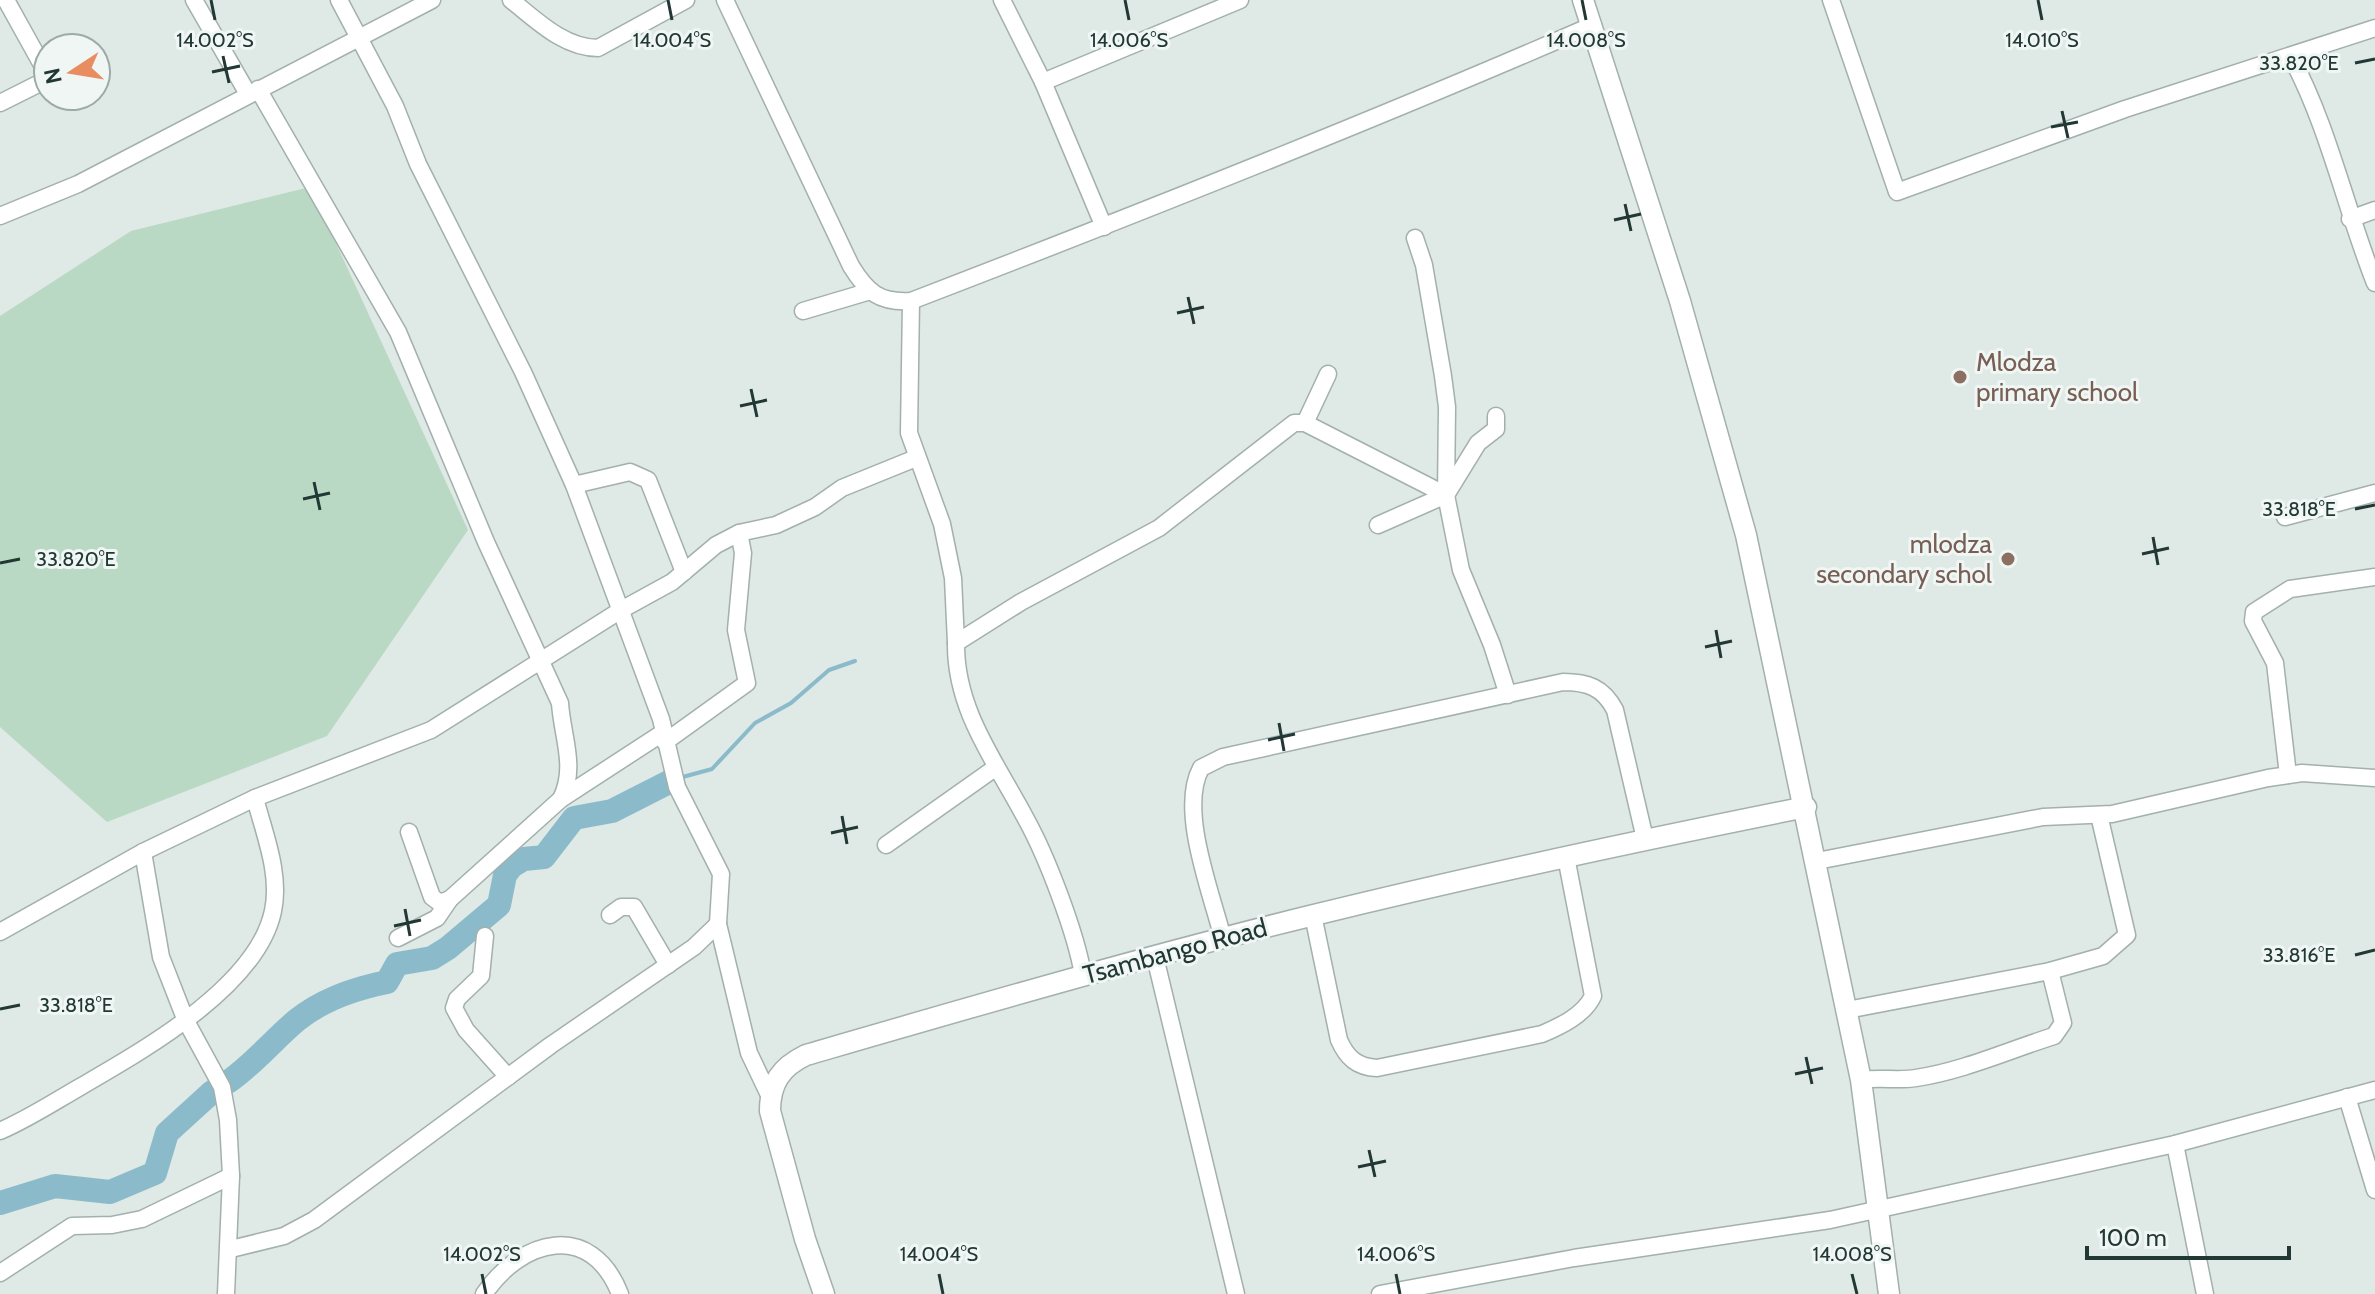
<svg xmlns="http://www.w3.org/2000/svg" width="2375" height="1294" font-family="Cabin,sans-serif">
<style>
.green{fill:#b9d9c5}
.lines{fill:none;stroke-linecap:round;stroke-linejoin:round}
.stream{stroke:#8bbbcb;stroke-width:4}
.river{stroke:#8bbbcb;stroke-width:24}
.minor-casing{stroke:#a3b0ad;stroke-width:19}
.tertiary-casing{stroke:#a3b0ad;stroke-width:23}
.minor{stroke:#fff;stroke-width:16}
.tertiary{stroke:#fff;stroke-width:20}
.ticks{fill:none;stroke:#223834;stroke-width:3}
.education-dot{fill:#8d6e63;stroke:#eff6f3;stroke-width:3}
.labels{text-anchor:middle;stroke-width:6;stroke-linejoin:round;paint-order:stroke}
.education-label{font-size:26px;fill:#785e54;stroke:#eff6f3;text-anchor:start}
.street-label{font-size:26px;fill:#223834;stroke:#eff6f3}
.ticks-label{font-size:20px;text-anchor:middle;fill:#223834;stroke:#eff6f3;stroke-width:6;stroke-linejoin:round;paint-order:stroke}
</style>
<rect width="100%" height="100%" fill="#dfe9e6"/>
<polygon class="green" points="310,187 468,530 327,736 107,822 0,727 0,316 131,231"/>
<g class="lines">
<polyline class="stream" points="679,778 712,769 755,723 791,703 829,670 855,661"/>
<g class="river">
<path d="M228 1082C254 1064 273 1040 297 1020 322 1000 357 988 387 982L397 964 432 958 448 948 499 905 505 875 512 866 524 859 544 857 574 818 612 811 671 781"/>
<polyline points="0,1203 55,1186 110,1192 155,1173 167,1133 212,1092"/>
</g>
<g class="minor-casing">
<g id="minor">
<polyline points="194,0 248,94"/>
<polyline points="339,0 395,106 418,164 523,372 574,485 661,719 677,787 721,874 718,924 749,1053 770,1097"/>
<path d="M511 0C536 20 564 48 598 48L686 0"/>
<path d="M725 0 851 266C867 292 879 303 911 301 1140 213 1368 123 1593 25"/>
<polyline points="1002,0 1043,82 1104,227"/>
<polyline points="1831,0 1897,192 2125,109 2375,28"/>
<path d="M2291 57C2328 125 2346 210 2375 283"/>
<polyline points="1043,82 1240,0"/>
<path d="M258 89 398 332 486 542 560 703C562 736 577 767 561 799"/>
<polyline points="0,103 42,82 46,72 6,0"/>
<polyline points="0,216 78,184 432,0"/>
<polyline points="2350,219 2375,210"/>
<polyline points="1415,238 1424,265 1443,376 1447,407 1446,495 1461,570 1492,645 1508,695"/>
<polyline points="911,301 909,433 942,524 953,578 956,643"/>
<polyline points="803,311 867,292"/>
<polyline points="1305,423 1328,374"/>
<polyline points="574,485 630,472 648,480 684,572"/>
<polyline points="2285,517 2375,493"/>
<polyline points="1378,525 1446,495 1478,443 1496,429 1496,416"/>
<polyline points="665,742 747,683 736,630 743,553 739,533"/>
<polyline points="2288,775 2275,663 2253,621 2254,612 2290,589 2375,577"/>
<polyline points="409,832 432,897 440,903 450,899"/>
<polyline points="886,845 995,768"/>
<polyline points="143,852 161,957 186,1021 222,1087 228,1120 231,1176 226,1294"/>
<polyline points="1817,861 2043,817 2112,814 2268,778 2302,773 2375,778"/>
<polyline points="610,915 621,907 634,907 668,965"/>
<path d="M1313 915 1339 1040C1347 1058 1357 1067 1377 1068L1542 1034C1561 1026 1584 1015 1593 996L1566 857"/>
<polyline points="0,932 143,852 255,798 431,730 621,610 672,582 716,545 739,533 776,525 815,507 842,488 916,458"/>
<polyline points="485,936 481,976 457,999 454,1008 466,1030 508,1077"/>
<polyline points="398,938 437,918 450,899 561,799 664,732"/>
<path d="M1223 939C1212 894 1178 810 1201 768L1223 757 1563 682C1587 682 1603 687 1615 710L1645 839"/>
<polyline points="1155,957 1236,1294"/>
<path d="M1083 975C1076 933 1047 857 1026 819 996 762 955 710 956 643L1021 602 1159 528 1294 423H1305L1446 495"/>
<polyline points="1847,1010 2050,971 2103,956 2127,935 2099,815"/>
<path d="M1861 1080C1880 1077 1898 1081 1916 1078 1963 1071 2009 1050 2054 1036L2063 1023 2050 971"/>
<polyline points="2347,1097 2375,1190"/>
<path d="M0 1131C28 1119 54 1102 80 1087 142 1051 257 987 273 911 281 874 264 833 255 798"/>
<polyline points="2175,1144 2205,1294"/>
<polyline points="231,1249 284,1236 314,1220 551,1045 694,947 718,924"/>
<polyline points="0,1273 72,1226 112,1225 142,1219 231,1176"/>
<path d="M484 1294C521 1239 591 1220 620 1294"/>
<polyline points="1380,1294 1574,1258 1830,1220 2175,1144 2375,1090"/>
</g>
</g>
<g class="tertiary-casing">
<g id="tertiary">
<polyline points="1583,0 1680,301 1746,535 1861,1080 1889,1294"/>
<path d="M824 1294 805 1239 770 1111C770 1083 781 1067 806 1055 975 1006 1143 957 1314 915 1477 875 1641 840 1806 807"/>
</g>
</g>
<use href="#minor" class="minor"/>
<use href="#tertiary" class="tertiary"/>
</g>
<path class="ticks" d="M211 0 215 20M668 0 672 20M1125 0 1129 20M1582 0 1586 20M2038 0 2042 20M223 56 229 83M2355 63 2375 59M212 72 240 66M2062 111 2068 138M2051 127 2078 122M1625 204 1631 231M1614 220 1641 214M1188 297 1194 324M1177 313 1204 307M751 389 757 417M740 406 767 400M314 482 320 510M303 499 330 493M2355 509 2375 505M2153 537 2158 565M2142 554 2169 548M0 563 20 559M1716 630 1721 658M1705 647 1732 641M1279 723 1284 751M1268 740 1295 734M842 816 847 844M831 833 858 827M405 909 410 936M394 926 421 920M2355 955 2375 950M0 1009 20 1005M1806 1057 1812 1084M1795 1074 1823 1068M1369 1150 1375 1177M1358 1167 1386 1161M482 1274 486 1294M939 1274 943 1294M1396 1274 1400 1294M1852 1274 1857 1294"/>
<g class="education-dot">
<circle cx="1960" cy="377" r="8"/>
<circle cx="2008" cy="559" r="8"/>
</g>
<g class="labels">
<g class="education-label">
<text x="1976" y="371">Mlodza<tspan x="1976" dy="30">primary school</tspan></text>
<text x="1992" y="553" text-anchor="end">mlodza<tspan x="1992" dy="30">secondary schol</tspan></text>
</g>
<g class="street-label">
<text transform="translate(1175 951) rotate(-15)" y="9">Tsambango Road</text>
</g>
</g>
<g class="ticks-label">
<text x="215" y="47">14.002°S</text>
<text x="672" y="47">14.004°S</text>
<text x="1129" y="47">14.006°S</text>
<text x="1586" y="47">14.008°S</text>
<text x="2042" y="47">14.010°S</text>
<text x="2299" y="70">33.820°E</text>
<text x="2299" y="516">33.818°E</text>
<text x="76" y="566">33.820°E</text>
<text x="2299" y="962">33.816°E</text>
<text x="76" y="1012">33.818°E</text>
<text x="482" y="1261">14.002°S</text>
<text x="939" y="1261">14.004°S</text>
<text x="1396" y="1261">14.006°S</text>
<text x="1852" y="1261">14.008°S</text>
</g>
<g transform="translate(72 72) rotate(258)"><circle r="38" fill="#eff6f3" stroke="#9daaa7" stroke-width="2"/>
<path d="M0-6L14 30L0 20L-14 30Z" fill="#e78d60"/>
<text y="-12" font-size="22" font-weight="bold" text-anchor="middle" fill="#223834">N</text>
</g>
<path d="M2087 1246v12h202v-12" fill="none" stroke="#223834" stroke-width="4"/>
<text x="2099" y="1246" font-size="24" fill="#223834" stroke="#eff6f3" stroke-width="6" paint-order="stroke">100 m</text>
</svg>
